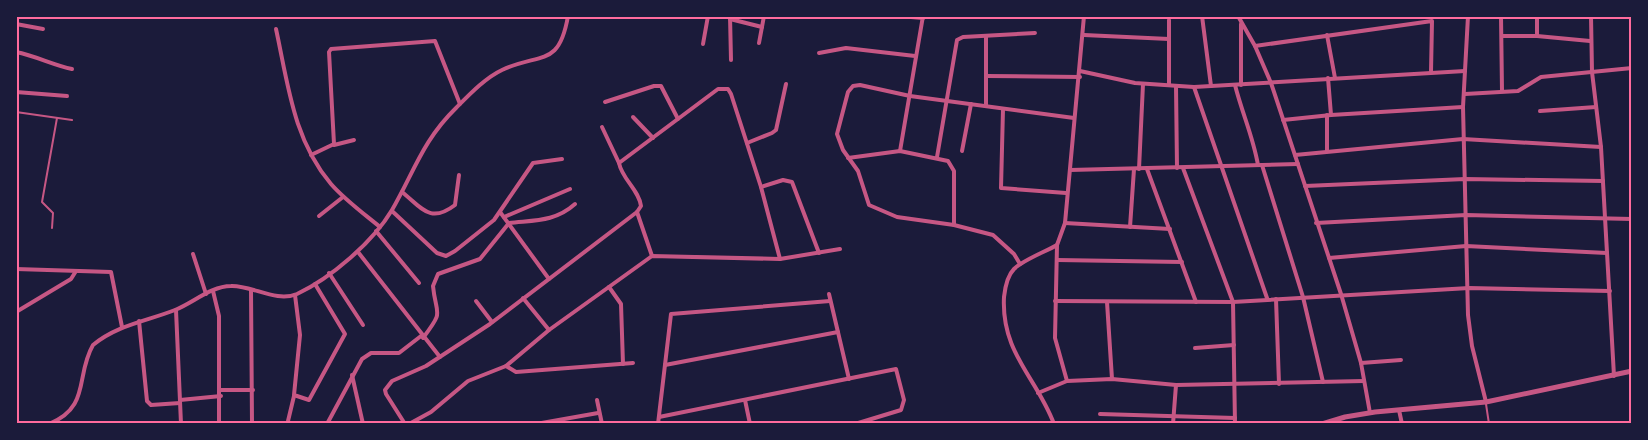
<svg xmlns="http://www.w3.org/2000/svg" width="1648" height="440" font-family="'Playfair Display',serif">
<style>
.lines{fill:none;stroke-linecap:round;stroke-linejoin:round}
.service{stroke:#c65784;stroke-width:2}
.minor{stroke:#c65784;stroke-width:4}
.tertiary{stroke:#c65784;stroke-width:5}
.neatline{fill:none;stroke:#ff6b9d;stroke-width:2}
</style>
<rect width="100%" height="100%" fill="#1b1b3a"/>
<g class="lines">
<g class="service">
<polyline points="16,112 72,120"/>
<polyline points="52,228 53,213 42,202 57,118"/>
<polyline points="1486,404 1489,424"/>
</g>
<g class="minor">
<polyline points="730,16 731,60"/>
<polyline points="899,16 923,18"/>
<polyline points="1202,16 1211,86"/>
<polyline points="1238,16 1255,46 1271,83 1341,294 1361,363 1370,413"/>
<polyline points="1468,16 1463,107 1468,315 1472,346 1486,402"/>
<polyline points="1501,16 1502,91"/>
<polyline points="1537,16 1537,36"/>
<polyline points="1591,16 1592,72 1601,147 1614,376"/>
<polyline points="730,19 762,27"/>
<polyline points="1169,20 1169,85"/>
<polyline points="16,24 43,29"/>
<path d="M276 29C288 84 293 139 331 184 345 200 363 213 380 227"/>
<polyline points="1084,35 1169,39"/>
<polyline points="1327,35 1335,78"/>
<polyline points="1502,36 1537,36 1590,41"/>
<polyline points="759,43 764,16"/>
<polyline points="703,44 708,16"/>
<polyline points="1255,46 1432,21 1431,72"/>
<path d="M16 52C36 56 53 65 72 69"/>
<polyline points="819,53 846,48 915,56"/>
<polyline points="1080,71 1135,83 1194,87 1465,71"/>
<polyline points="986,76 1080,77"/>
<polyline points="1328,78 1331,115"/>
<path d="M1235 85C1242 113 1253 136 1258 165"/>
<polyline points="1241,85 1241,24"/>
<polyline points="1176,86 1177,168"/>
<polyline points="1194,87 1267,298"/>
<polyline points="16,92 67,96"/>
<polyline points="1465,94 1518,91 1541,77 1632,68"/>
<polyline points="605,102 654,86 661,86 678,119"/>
<polyline points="986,106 986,37"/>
<polyline points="1003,109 1001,188 1066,193"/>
<polyline points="1540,111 1596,107"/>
<polyline points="1327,115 1327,151"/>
<polyline points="633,117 653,138"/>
<polyline points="1283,120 1331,115 1463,107"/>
<polyline points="602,127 619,163"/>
<polyline points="747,143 772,133 776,130 786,84"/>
<polyline points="334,145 354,140"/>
<polyline points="900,151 923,16"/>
<polyline points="962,151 971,104"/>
<polyline points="311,155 334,144 329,52 331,49 435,41 460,104"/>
<polyline points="1295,155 1463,139 1601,147"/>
<polyline points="937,157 957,40 963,37 1035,33"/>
<polyline points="848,158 900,151 948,161 954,171 954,225"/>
<polyline points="1262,165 1303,297 1323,382"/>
<polyline points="1183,168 1233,302 1235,424"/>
<polyline points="1139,169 1143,84"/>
<polyline points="1147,169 1196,302"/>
<polyline points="1070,170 1298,164"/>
<polyline points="1305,186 1465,179 1603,181"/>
<polyline points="761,187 783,180 792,182 819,253"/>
<path d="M402 192C422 208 430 224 455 205L459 175"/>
<polyline points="392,211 437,253 446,256 455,251 494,220 533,163 562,159"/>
<polyline points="500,212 549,279"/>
<polyline points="637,212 652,256"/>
<polyline points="319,216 343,197"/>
<polyline points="504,217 570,189"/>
<polyline points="1065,223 1170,229"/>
<polyline points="1316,223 1466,215 1632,219"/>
<polyline points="1130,227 1134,169"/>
<polyline points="376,231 419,283"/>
<polyline points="358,252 440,357"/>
<polyline points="193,254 206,294"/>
<polyline points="1329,258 1466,246 1607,253"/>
<polyline points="1057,260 1182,262"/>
<polyline points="1020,264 1014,254 993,235 954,225 897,217 869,205 858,171 843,150 837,134 848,92 853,86 860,85 910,96 1074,118"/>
<polyline points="16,269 111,272 122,327"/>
<polyline points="329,273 363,325"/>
<polyline points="609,287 621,304 623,364"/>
<polyline points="251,290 252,424"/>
<polyline points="213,291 219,316 219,424"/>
<polyline points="829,294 849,379"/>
<polyline points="295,295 300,335 294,395 309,400 345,334 315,284"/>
<polyline points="523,298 549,330"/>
<polyline points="1276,299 1279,384"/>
<polyline points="476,301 492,322"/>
<polyline points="1055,301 1233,302 1469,288 1610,291"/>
<polyline points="1107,302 1112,379"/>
<polyline points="176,310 181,424"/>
<polyline points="16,312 71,279 76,271"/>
<polyline points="139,321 147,401 151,405 180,403"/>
<path d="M423 338C445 309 436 317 433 286L438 274 480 259 509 223C534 220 555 222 575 204"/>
<polyline points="1195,348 1234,345"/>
<polyline points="1361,363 1401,360"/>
<polyline points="665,365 838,332"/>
<polyline points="506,366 516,372 633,363"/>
<polyline points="352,375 363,424"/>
<polyline points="1067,381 1055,338 1057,245 1065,223 1084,16"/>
<polyline points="221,390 253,390"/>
<polyline points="1038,393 1067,381 1112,379 1176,385 1364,381"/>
<polyline points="180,400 221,396"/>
<polyline points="597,400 602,424"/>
<polyline points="745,400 750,424"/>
<polyline points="1399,410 1402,424"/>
<polyline points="1100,414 1235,418"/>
<polyline points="659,417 896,369 904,400 901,410 855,424"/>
<polyline points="288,421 294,396"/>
<path d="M49 424C91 407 75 376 93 345 117 325 147 321 175 310 193 303 211 286 231 286 252 285 276 303 297 294 331 278 373 242 392 210 414 172 423 140 456 108 469 95 485 78 502 70 541 52 559 68 568 16"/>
<polyline points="327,424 362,359 371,353 399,353 421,336"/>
<path d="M405 424 386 394 385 390 392 381 426 366 490 324 637 212 641 206C639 190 622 179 619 163L718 89H728L731 94 761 187 780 259"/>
<polyline points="409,424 431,412 468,381 506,366 549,330 652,256 780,259 840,249"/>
<polyline points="536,424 598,413"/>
<polyline points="658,424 671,314 830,301"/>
<path d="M1054 424C1037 378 1001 353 1004 297 1005 288 1007 276 1014 269 1023 260 1045 252 1057 245"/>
<polyline points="1173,424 1176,385"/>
</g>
<polyline class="tertiary" points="1322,424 1345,417 1375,412 1486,402 1632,371"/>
</g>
<rect width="1648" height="440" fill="none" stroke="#1b1b3a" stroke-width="35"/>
<rect x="18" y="18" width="1612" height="404" class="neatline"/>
</svg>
